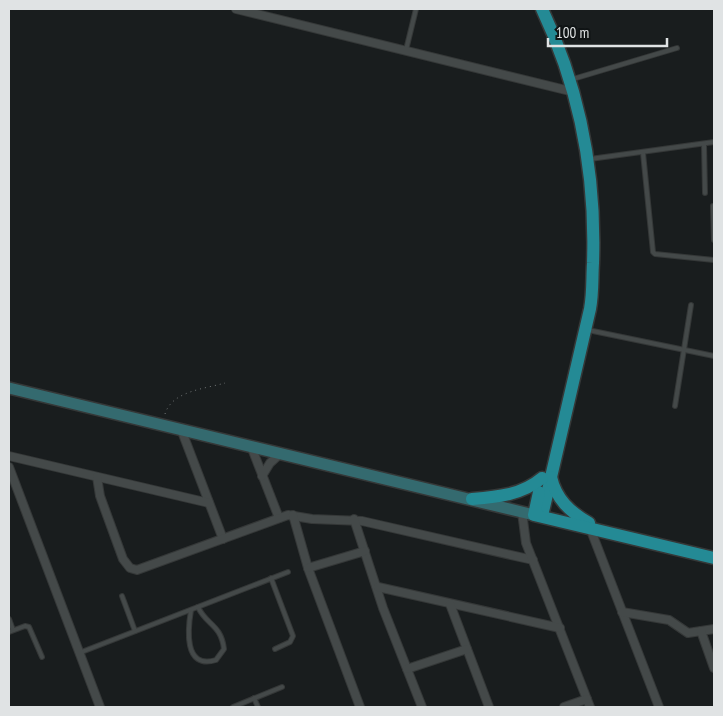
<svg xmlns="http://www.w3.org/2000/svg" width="723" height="716" font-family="'PT Sans Narrow',sans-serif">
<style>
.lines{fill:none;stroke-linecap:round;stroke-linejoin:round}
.lane-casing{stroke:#353838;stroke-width:6}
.street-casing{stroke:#353838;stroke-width:10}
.secondary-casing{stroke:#353838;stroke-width:14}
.primary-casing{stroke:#353838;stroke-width:15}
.path{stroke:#727677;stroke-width:1;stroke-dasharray:1 4;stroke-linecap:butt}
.lane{stroke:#444949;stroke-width:4}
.street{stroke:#444949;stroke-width:8}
.secondary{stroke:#346a6f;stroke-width:11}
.primary{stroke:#248a95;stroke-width:12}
</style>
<rect width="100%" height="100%" fill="#191d1e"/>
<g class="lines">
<g class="lane-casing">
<g id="lane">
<polyline points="406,50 416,9"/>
<polyline points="573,79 677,48"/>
<polyline points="704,144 705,193"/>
<polyline points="643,153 653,252 655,254 714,260"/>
<polyline points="590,159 714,142"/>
<polyline points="713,206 714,240"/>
<polyline points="588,330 714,356"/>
<polyline points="675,406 691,305"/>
<polyline points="271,578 293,636 290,642 275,649"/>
<polyline points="122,596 135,631"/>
<path d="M191 610C188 628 183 670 216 660L224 649C221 624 206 625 198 607"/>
<polyline points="9,619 13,630"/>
<polyline points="9,632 25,626 29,627 42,657"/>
<polyline points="79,653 288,572"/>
<polyline points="254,698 258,707"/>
<polyline points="233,707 282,687"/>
</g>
</g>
<g class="street-casing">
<g id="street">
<polyline points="236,9 574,92"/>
<polyline points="181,429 223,539"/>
<polyline points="251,446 279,518"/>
<polyline points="9,456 209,503"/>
<polyline points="9,467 100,707"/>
<polyline points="262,476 270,463 281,453"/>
<polyline points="97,477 100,496 123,559 130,568 137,570 288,515 312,519 362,521 533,560"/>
<polyline points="522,512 526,543 590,707"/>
<polyline points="293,515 308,568 360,707"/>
<polyline points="354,519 383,608 422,707"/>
<polyline points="590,528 659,707"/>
<polyline points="308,568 365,551"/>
<polyline points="378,587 560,628"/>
<polyline points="450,604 489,707"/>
<polyline points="622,612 669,620 688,633 714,629"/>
<polyline points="701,631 714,668"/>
<polyline points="407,669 467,649"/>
<polyline points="564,707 587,699"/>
</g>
</g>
<g class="secondary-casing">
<polyline id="secondary" points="9,388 534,515"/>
</g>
<g class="primary-casing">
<g id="primary">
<path d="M542 9C580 89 596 175 593 263 592 279 593 293 590 309L542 516"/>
<path d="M551 477C556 499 570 512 589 523"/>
<polyline points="539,492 534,515 714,558"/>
<path d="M472 499C497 497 522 495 542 478"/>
</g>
</g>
<path class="path" d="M165 414C172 391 204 389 225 383"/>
<use href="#lane" class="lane"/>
<use href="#street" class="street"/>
<use href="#secondary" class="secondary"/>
<use href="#primary" class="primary"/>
</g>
<rect width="723" height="716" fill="none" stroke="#e0e3e4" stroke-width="20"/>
<path d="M548 38v8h119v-8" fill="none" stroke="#e0e3e4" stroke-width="2.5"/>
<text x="556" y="38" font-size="15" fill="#e0e3e4" stroke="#101415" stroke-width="4" paint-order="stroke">100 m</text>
</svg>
